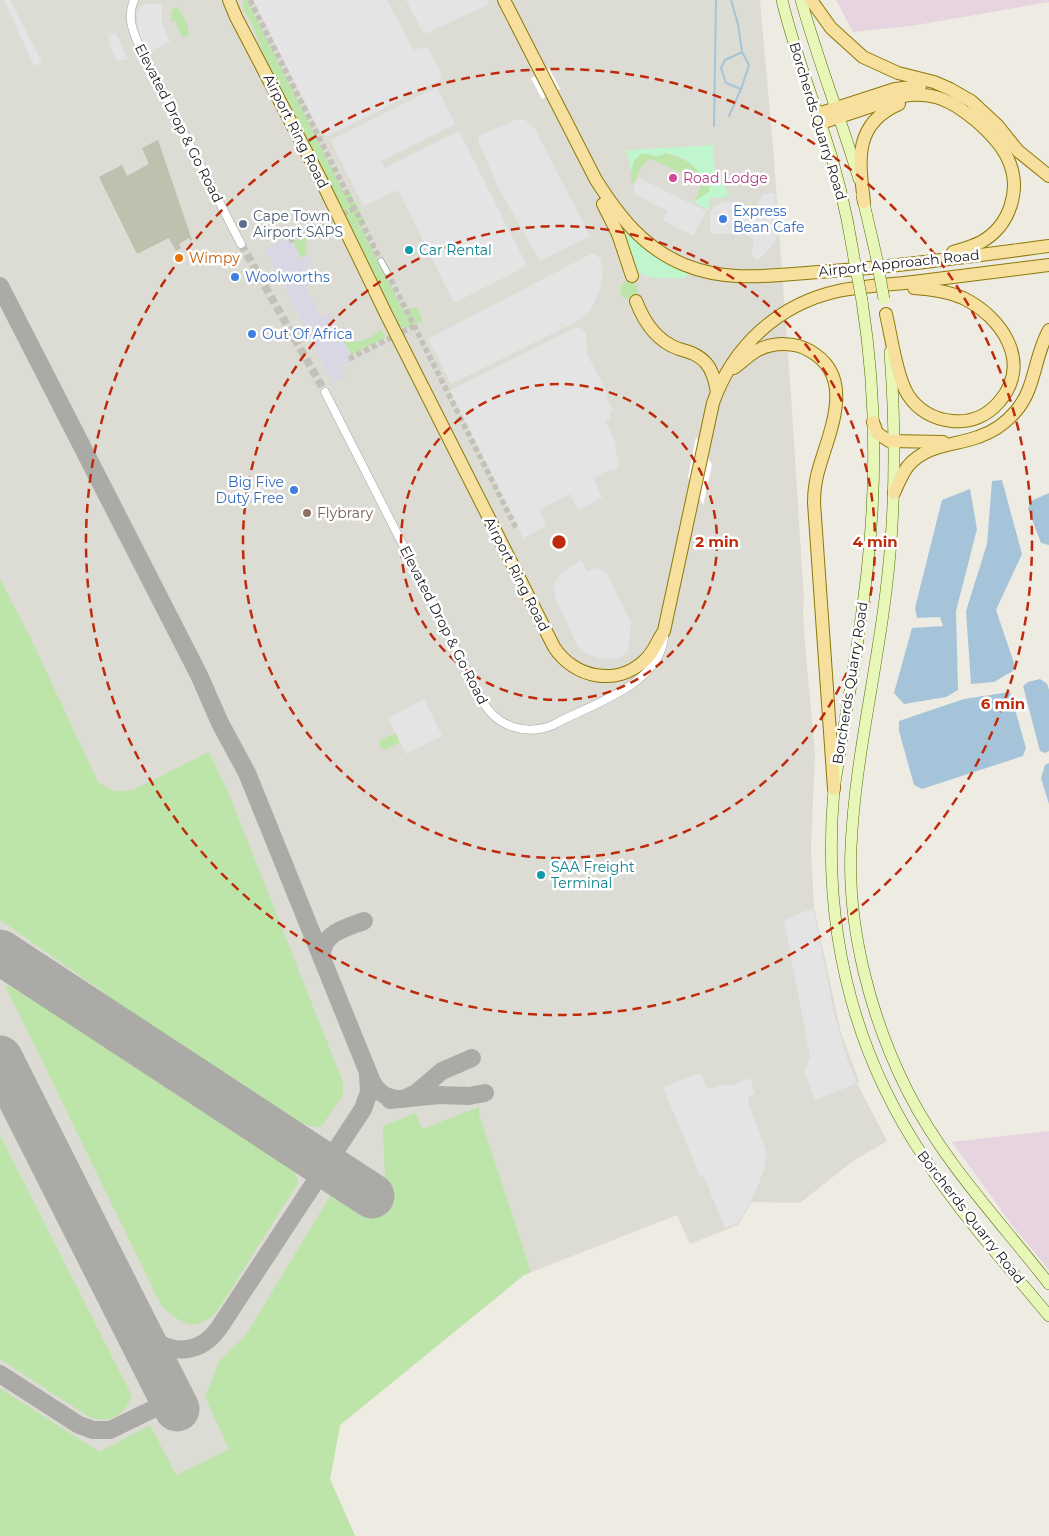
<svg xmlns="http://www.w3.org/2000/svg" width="1049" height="1536" font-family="Montserrat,sans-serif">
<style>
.industrial{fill:#e6d5e0}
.airport{fill:#dcdbd4}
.construction{fill:#bec1ae}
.grass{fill:#bde5aa}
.park{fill:#c0f6ce}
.parking{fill:#e4e4e4}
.plaza{fill:#d9d7e3}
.water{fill:#a5c4d9}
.pier{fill:#fff}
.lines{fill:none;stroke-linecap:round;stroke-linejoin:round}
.stream{stroke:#a5c4d9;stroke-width:2}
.taxiway{stroke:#acaaa6;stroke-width:18}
.runway{stroke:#acaaa6;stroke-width:45}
.pedestrian-tunnel{stroke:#c3c2ba;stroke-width:5.5;stroke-dasharray:5.5 3;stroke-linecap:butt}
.minor-tunnel{stroke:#c3c2ba;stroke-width:8;stroke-dasharray:8 4;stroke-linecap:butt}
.pedestrian-casing{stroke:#a3a3a3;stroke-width:7}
.minor-casing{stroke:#a3a3a3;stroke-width:9}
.secondary-casing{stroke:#506d0a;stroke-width:12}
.primary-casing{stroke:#8d7907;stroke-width:14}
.pedestrian{stroke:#fff;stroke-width:5.5}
.minor{stroke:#fff;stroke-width:8}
.secondary{stroke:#e8f6b8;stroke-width:11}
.primary{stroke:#f7e09e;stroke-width:12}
.secondary-bridge-casing{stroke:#506d0a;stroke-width:12;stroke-linecap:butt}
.secondary-bridge{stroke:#e8f6b8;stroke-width:11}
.ring{fill:none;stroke:#bf2a0a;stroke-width:2.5;stroke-dasharray:9 6}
.hotel-dot{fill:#d1479c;stroke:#fff;stroke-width:2}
.shop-dot{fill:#3f7fe0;stroke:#fff;stroke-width:2}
.service-dot{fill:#5c6f8a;stroke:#fff;stroke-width:2}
.culture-dot{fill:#0f9aa8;stroke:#fff;stroke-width:2}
.food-dot{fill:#e8710a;stroke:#fff;stroke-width:2}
.education-dot{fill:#8d6e63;stroke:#fff;stroke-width:2}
.labels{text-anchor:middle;stroke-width:5;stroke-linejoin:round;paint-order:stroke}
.street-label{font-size:14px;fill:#1c1c1c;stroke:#fff}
.hotel-label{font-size:14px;fill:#b23c85;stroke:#fff;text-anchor:start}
.shop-label{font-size:14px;fill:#366cbe;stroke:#fff;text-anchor:start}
.service-label{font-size:14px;fill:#4e5e75;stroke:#fff;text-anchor:start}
.culture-label{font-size:14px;fill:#0d838f;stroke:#fff;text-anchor:start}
.food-label{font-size:14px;fill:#c56008;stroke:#fff;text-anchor:start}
.education-label{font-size:14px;fill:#785e54;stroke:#fff;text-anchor:start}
.centre{fill:#bf2a0a;stroke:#fff;stroke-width:2.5}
.ring-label{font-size:15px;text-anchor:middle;font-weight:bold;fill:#bf2a0a;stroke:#fff;stroke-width:5;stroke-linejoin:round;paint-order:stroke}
</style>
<rect width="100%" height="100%" fill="#edebe2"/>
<g class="industrial">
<polygon points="836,0 1049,0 1049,2 911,26 853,32"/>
<polygon points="1049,1131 1049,1270 1012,1225 952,1142"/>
</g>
<polygon class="airport" points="0,0 760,0 774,159 792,410 804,600 803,614 806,655 815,753 811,849 814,908 841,1033 859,1081 857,1083 887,1141 853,1161 800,1203 752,1202 738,1225 690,1244 677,1215 524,1275 340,1425 330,1479 355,1536 48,1536 0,1526"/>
<polygon class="construction" points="158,140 192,240 191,241 189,238 179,244 181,248 176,251 169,238 137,254 99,177 122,165 127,176 149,164 142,148"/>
<g class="grass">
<polygon points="243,0 247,0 343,191 348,189 366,223 361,226 403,310 409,308 417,308 423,321 406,328 400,326 264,56 253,26 244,10"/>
<polygon points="178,7 187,24 189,36 182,37 176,22 171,21 172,10"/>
<path d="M666 153C685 159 708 169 710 191L694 202 703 182 650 159C639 165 640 175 632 184 630 170 630 164 641 154H649L656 157Z"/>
<path d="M331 223 337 235 323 230C309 233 302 241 307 255L301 258 293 242Z"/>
<circle cx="629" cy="290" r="9"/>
<polygon points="380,329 386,337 351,355 342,337 347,334 352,340 358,342 372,337"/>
<path d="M0 579 31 639 98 782C111 791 117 793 133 790L209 752 228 792 343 1082V1095L321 1127 309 1126 266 1106 0 920Z"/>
<polygon points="396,733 400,742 386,750 380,747 380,740"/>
<path d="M5 985 16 988 294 1169 298 1183 216 1313C192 1333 184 1324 162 1307Z"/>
<polygon points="479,1107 479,1114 531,1272 524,1275 340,1425 330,1479 355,1536 0,1536 0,1388 99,1452 150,1425 176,1475 229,1449 205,1397 220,1360 246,1335 330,1196 360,1215 385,1178 383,1126 416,1113 422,1129"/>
<path d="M0 1135 132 1396C125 1414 111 1424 91 1418L0 1359Z"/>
</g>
<g class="park">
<polygon points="713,145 715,172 729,194 723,198 710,198 708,210 694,202 710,191 709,181 685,159 666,153 656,157 649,154 641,154 634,160 631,171 626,150"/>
<path d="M624 228 665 262 687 273 686 278C636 279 637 279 621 232Z"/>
</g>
<g class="parking">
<polygon points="4,0 10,0 42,62 34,66"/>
<polygon points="253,0 387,0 414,50 426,47 428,48 441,72 441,77 438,81 328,136 325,136 321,134"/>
<polygon points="406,0 488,0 489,2 487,5 427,33 424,33 421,29"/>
<polygon points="149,4 158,4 162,6 162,24 170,42 148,52 139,35 137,12 141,6"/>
<polygon points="108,33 116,34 128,59 117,61 110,47"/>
<polygon points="437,87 455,124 381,161 385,168 459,131 527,266 454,303 398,190 364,206 330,140"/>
<polygon points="518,119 525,120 535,129 590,236 540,261 499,189 478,140 478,137 482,135"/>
<polygon points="639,178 706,211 693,236 663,221 667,211 634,194 634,185"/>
<polygon points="773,193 775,195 777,236 775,242 760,258 756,259 753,256 752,252 754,240 744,233 713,234 710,233 710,213 714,207 721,203 737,201 748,207 755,208 763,194"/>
<polygon points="591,254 596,254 600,259 603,269 600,289 591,310 581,319 564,328 562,324 560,324 562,329 451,384 428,339"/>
<polygon points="574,328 581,328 586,333 587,354 608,395 606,396 613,411 609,413 611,418 605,421 617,446 615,448 619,462 618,466 616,469 607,471 593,478 602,498 578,510 570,494 539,510 546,526 523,538 451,394 451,390"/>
<polygon points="581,560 587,571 599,568 606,572 631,623 629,648 627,653 620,658 603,659 584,653 578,647 556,600 554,589 555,582 561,573"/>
<polygon points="424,699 442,736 406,754 388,718"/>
<polygon points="813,908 833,1009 847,1059 857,1083 815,1100 804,1071 810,1057 784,920"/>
<polygon points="701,1073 707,1088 710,1089 721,1085 734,1085 750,1078 755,1093 749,1096 748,1102 766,1150 765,1168 752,1199 738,1223 725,1228 704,1177 703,1175 700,1176 663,1087"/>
</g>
<polygon class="plaza" points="288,238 290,243 293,242 301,258 307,255 312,265 306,268 314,283 306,288 321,317 330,313 338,329 343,327 347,334 342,337 351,355 347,356 350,362 340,367 345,377 333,383 265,249"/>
<g class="water">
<polygon points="1002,480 1022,554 996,610 1016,669 994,682 971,684 966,611 987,544 992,481"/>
<polygon points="970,489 977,529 956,611 958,690 946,697 904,704 894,693 912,628 943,626 940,617 917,618 915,608 942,500"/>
<polygon points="1049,493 1049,545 1041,543 1028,509 1031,501"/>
<polygon points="1040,679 1047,684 1049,690 1049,751 1045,753 1040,751 1023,686 1028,682"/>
<polygon points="1010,692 1026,748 1023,756 922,789 914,785 899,731 899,721 964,699"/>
<polygon points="1049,763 1049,804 1041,778 1045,765"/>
</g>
<g class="pier">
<polygon points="549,68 560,89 542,99 531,78"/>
<polygon points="696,437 712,465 703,505 688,477"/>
</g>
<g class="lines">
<g class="stream">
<polyline points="731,0 738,24 742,52 725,60 721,68 726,83 741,89"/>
<polyline points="729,116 741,89 749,65 742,52"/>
<polyline points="714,126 716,0"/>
</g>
<g class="taxiway">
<path d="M0 286 199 675 220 723 247 773 372 1082C379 1094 388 1099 402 1099"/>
<path d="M322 957C321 933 346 928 364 921"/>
<polyline points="408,1097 416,1093 442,1071 472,1058"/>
<polyline points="390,1100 439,1095 469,1096 485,1093"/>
<path d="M106 1268C123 1300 143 1355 188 1349 202 1347 211 1339 219 1328L363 1109 369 1092 368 1075"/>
<polyline points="0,1374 79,1425 93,1430 110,1430 172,1400"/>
</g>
<g class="runway">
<polyline points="0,952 372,1196"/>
<polyline points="0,1058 177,1409"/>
</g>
<g class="pedestrian-tunnel">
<polyline points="250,0 381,261"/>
<polyline points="289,241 355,208"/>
<polyline points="387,272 517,530"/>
<polyline points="349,359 414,326"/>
</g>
<polyline class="minor-tunnel" points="241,244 325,392"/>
<g class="pedestrian-casing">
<polyline id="pedestrian" points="381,261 387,272"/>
</g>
<g class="minor-casing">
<g id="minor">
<path d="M134 0C126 19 134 34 142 52L241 244"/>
<path d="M325 392 482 700C496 727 526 736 553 725 591 704 658 686 664 638"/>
</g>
</g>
<g class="secondary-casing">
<g id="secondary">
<path d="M782 0C792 42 807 83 821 124 836 167 847 213 854 258"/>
<path d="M801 0C818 61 841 119 859 179"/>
<polyline points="862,195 876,255"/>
<path d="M862 301C876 390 877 482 867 572 859 645 845 717 834 789 822 923 849 1046 925 1159 961 1215 1007 1265 1049 1316"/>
<path d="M890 352C896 432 896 511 886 591 876 676 855 760 851 847 847 928 871 1019 908 1092 944 1163 1000 1221 1049 1284"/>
</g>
</g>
<g class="primary-casing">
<g id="primary">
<path d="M229 0 236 17 320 178 387 316 554 647C574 678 617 687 645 660 654 652 657 641 664 631L713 403C733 346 779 304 838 291 862 286 888 285 913 282 958 276 1004 271 1049 265"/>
<path d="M504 0 596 180C619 216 643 248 685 265 729 283 773 275 819 272 896 267 972 256 1049 246"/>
<polyline points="811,0 831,28 863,57 898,73 934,82 950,89 971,101 998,126 1018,151 1049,176"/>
<polyline points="818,114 895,89 920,86"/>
<path d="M821 123C839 117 857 111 875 105 891 100 906 93 923 95 943 96 959 107 974 119 987 130 1001 144 1008 159 1022 189 1010 226 981 242 972 247 963 249 953 252"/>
<path d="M864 202C859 161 853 124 899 104"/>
<polyline points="603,204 618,234 632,276"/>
<path d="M636 301C644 322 656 341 679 349 689 352 698 354 706 363 713 371 715 382 717 392"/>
<path d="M886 314C891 335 897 378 908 395 918 410 933 419 952 421 970 423 987 416 999 402 1033 363 1002 317 963 298 947 291 931 289 914 288"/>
<path d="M734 368C742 362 749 355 758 350 774 342 795 342 810 351 855 376 831 428 820 465 816 477 814 490 814 503L834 789"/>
<polyline points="873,422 877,433 889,441 943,442"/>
<path d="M894 493C898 484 902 474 908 466 927 444 953 446 978 437 993 432 1006 423 1016 411 1036 388 1034 356 1049 330"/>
</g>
</g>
<use href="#pedestrian" class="pedestrian"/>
<use href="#minor" class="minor"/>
<use href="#secondary" class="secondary"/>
<use href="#primary" class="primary"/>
<g class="secondary-bridge-casing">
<g id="secondary-bridge">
<polyline points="876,255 884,299"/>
<polyline points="854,258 862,301"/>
</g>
</g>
<use href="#secondary-bridge" class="secondary-bridge"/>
</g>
<g class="ring">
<circle cx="559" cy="542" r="158"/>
<circle cx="559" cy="542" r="316"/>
<circle cx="559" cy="542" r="473"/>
</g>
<circle class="hotel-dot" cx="673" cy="178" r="5"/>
<g class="shop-dot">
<circle cx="723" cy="219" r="5"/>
<circle cx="235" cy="277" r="5"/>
<circle cx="252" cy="334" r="5"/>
<circle cx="294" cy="490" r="5"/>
</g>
<circle class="service-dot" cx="243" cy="224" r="5"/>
<g class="culture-dot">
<circle cx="409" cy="250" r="5"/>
<circle cx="541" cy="875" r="5"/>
</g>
<circle class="food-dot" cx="179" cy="258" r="5"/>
<circle class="education-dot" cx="307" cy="513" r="5"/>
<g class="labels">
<g class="street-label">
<text transform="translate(818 121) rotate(73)" y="5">Borcherds Quarry Road</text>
<text transform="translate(179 123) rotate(63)" y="5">Elevated Drop &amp; Go Road</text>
<text transform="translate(296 131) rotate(63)" y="5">Airport Ring Road</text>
<text transform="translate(899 263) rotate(-6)" y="5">Airport Approach Road</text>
<text transform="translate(517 574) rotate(63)" y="5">Airport Ring Road</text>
<text transform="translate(444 625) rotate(63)" y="5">Elevated Drop &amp; Go Road</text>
<text transform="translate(850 683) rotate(-81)" y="5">Borcherds Quarry Road</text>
<text transform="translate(971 1217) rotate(52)" y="5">Borcherds Quarry Road</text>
</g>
<g class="hotel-label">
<text x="683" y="183">Road Lodge</text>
</g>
<g class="shop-label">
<text x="733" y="216">Express<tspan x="733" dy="16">Bean Cafe</tspan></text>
<text x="245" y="282">Woolworths</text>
<text x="262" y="339">Out Of Africa</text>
<text x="284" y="487" text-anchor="end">Big Five<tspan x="284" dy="16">Duty Free</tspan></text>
</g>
<g class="service-label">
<text x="253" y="221">Cape Town<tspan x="253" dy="16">Airport SAPS</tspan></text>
</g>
<g class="culture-label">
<text x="419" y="255">Car Rental</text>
<text x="551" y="872">SAA Freight<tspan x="551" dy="16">Terminal</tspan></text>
</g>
<g class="food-label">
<text x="189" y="263">Wimpy</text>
</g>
<g class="education-label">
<text x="317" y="518">Flybrary</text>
</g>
</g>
<circle cx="559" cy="542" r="8" class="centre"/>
<g class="ring-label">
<text x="717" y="547">2 min</text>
<text x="875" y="547">4 min</text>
<text x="1003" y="709">6 min</text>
</g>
</svg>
